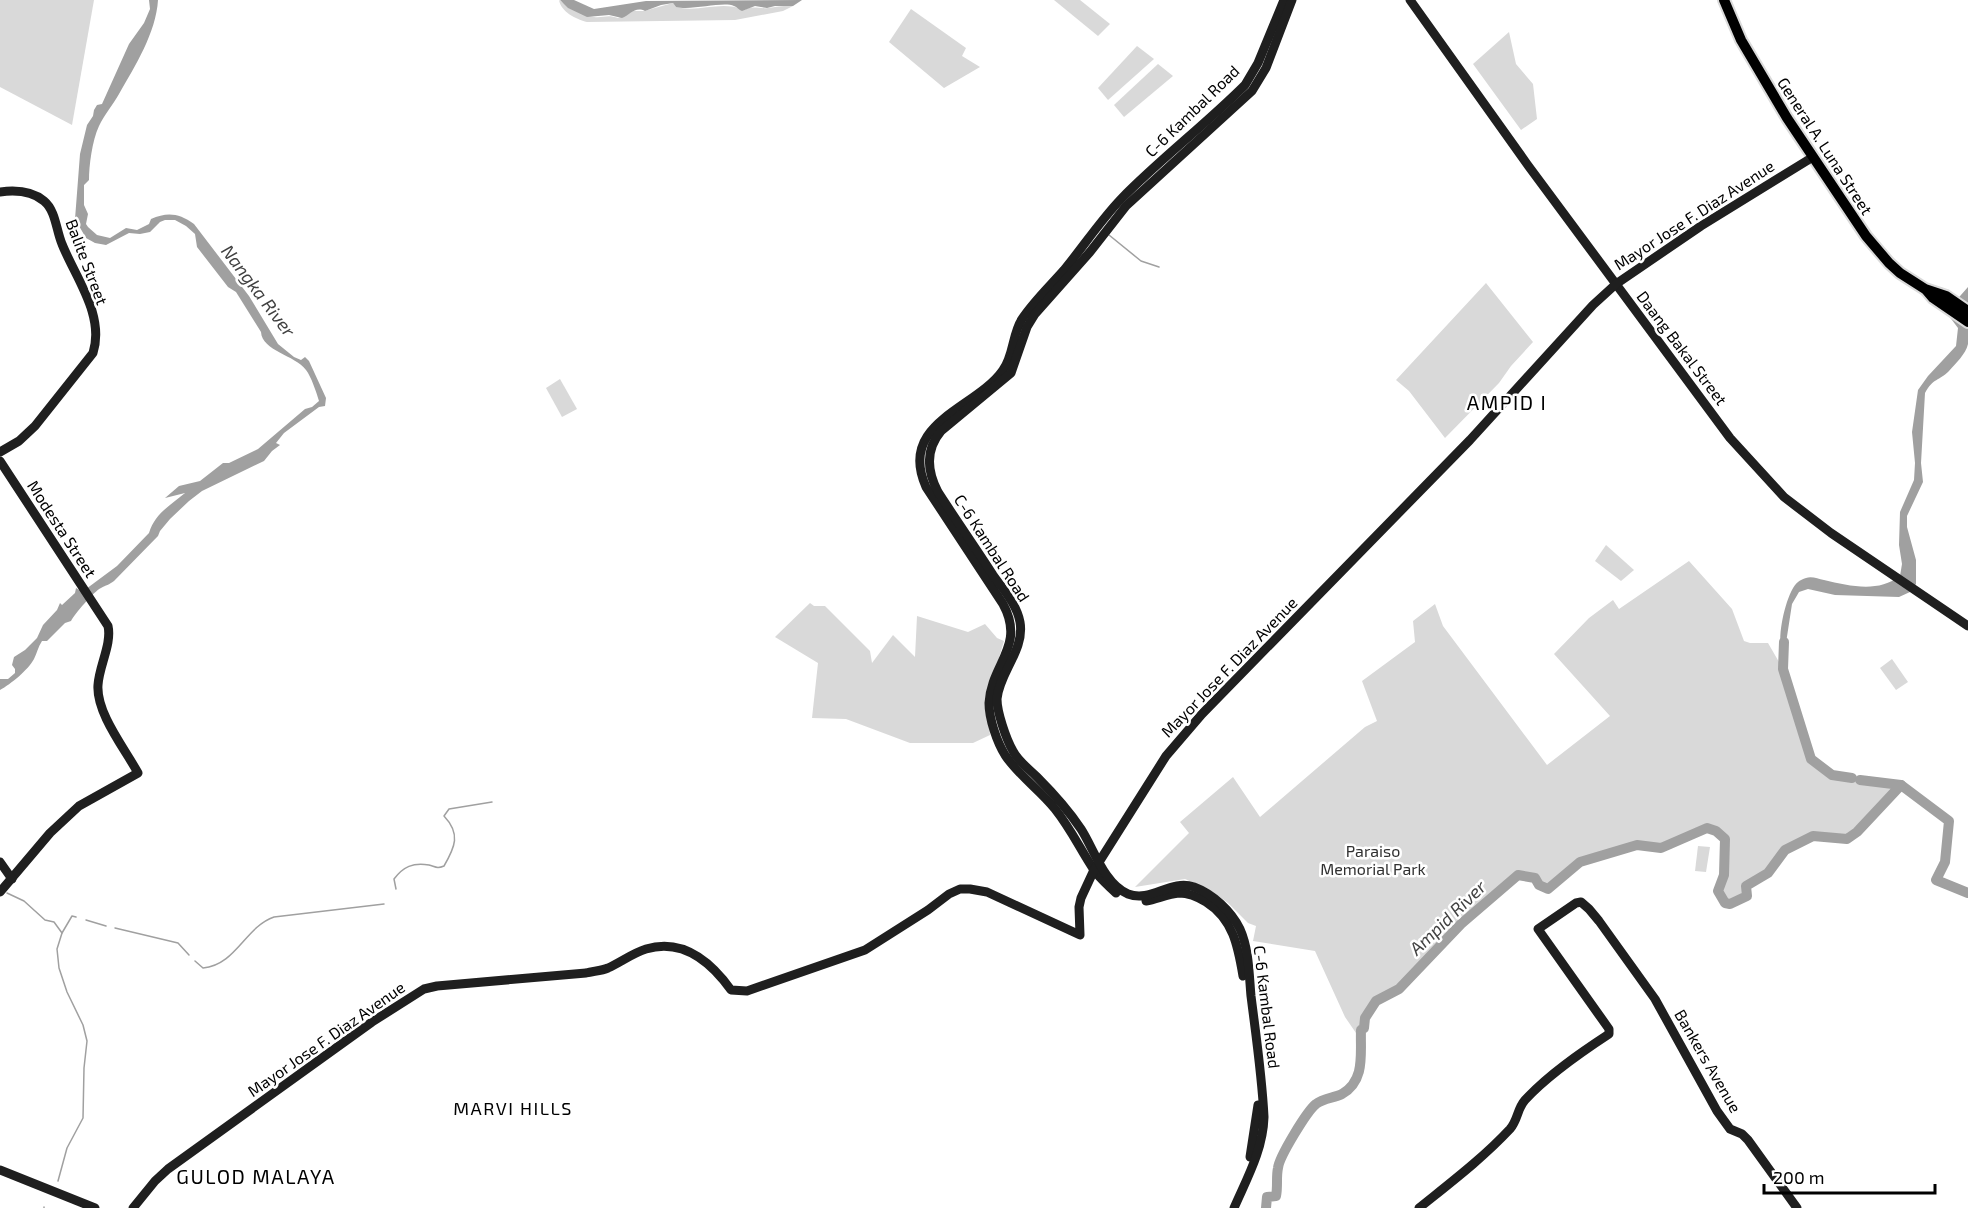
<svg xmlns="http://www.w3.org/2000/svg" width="1968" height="1208" font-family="'Exo 2',sans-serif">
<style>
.green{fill:#d9d9d9}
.water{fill:#a0a0a0}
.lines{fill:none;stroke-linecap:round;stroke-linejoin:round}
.stream{stroke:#a0a0a0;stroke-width:1.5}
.river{stroke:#a0a0a0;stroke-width:10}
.primary-casing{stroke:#dbdbdb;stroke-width:14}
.secondary{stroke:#1f1f1f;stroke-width:9}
.primary{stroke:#000;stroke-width:10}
.labels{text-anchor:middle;stroke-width:5;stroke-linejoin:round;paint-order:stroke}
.street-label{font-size:16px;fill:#000;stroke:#fff}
.park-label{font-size:16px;fill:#303030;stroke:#fff}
.water-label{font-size:18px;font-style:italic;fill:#414141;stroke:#fff}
.neighbourhood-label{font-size:18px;letter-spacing:1.5px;fill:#000;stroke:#fff}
.quarter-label{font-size:20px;letter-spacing:1.5px;fill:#000;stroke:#fff}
</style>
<rect width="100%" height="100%" fill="#fff"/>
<g class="green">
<polygon points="0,0 94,0 72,125 0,87"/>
<path d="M559 0C568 6 582 16 594 17 604 18 607 14 618 18L628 14 631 11H644L673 3 676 7C699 13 721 0 744 10 753 5 759 9 768 8 777 7 786 5 793 6L783 11 735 20 587 22C576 19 561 12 559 0Z"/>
<polygon points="1054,0 1080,0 1110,24 1098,36"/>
<polygon points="911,9 966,48 962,56 980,67 944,88 889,42"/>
<polygon points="1509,32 1516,64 1533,84 1537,119 1521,130 1473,64"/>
<polygon points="1137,46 1154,59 1108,100 1098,88"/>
<polygon points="1158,64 1173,76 1124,117 1114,105"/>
<polygon points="1486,283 1533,342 1511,366 1499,383 1445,438 1409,391 1396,380"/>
<polygon points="560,379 577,409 562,417 546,388"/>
<polygon points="1606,545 1634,570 1621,581 1595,561"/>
<polygon points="1689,561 1732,609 1744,641 1750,643 1768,643 1783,669 1811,759 1832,775 1901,785 1857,832 1847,839 1813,836 1785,850 1768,873 1746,886 1747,896 1730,904 1725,903 1718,891 1724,875 1725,839 1716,831 1707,828 1661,848 1637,845 1580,862 1548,889 1539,885 1534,878 1518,875 1461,924 1399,989 1376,1001 1365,1018 1364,1028 1356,1033 1345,1017 1315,951 1253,941 1256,926 1248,923 1228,903 1210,890 1185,879 1135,887 1189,833 1180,822 1233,777 1260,817 1365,727 1377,721 1362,681 1415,642 1413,621 1435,604 1443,626 1547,765 1610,716 1554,654 1589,618 1613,600 1619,609"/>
<polygon points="810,603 814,606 825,606 870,651 872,663 893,635 915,657 917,616 968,632 985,624 997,638 1004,641 986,701 990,735 973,743 910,743 846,719 812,718 818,663 775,637"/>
<polygon points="1892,659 1908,682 1896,690 1880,668"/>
<polygon points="1698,846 1710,847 1706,872 1695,871"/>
</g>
<g class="water">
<path d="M149 0H158C156 33 135 66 119 94 113 105 104 115 99 126 92 141 89 166 89 180L84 185V205L88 214 86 224 88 227 97 235 110 238 126 228 137 230 149 224 151 219C167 212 179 213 194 224L249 296 278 344 294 357 301 360 305 357 309 361 326 398 325 406 319 407 284 433 276 443 280 445 272 451 264 461 202 491 189 501 170 519 160 531 158 536 114 581C109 585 106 585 101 588 94 591 74 615 71 621L65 623 47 641H42C38 647 37 653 34 659 28 670 11 684 0 690V679H8L15 673V669L12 665 14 657 25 650 37 638 43 625 57 610 60 603 62 605 75 593 76 588 81 591 86 589 117 566 149 533C155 513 171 505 185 493L165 498 179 486 200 481 223 463H229L258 449 305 409 312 407 319 401C317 394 311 376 306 370 295 355 262 351 261 332L236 292 228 287 197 247 195 234 186 226 175 220H165L160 222 150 232 140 234 129 233 106 245 95 243 86 238 75 219 80 154 87 125 93 116 94 110 97 105 102 104 129 44 144 23 150 9Z"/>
<path d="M560 0H574L594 9 646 1 802 0 793 6H775L767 8 755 6 742 11C739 10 737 7 734 6 723 1 692 11 676 7L673 3 661 5 645 11C635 6 630 15 622 18L609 15 587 17 568 8Z"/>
<path d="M1968 287C1968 301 1968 333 1968 344 1966 354 1955 364 1949 371 1939 381 1933 378 1925 393L1921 463 1923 482 1907 516V527L1916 560V584L1910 592 1899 597 1835 595 1808 589 1799 592 1792 604 1784 656C1774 645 1786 591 1798 582 1800 580 1803 579 1806 578 1812 576 1818 579 1824 580 1850 586 1878 593 1900 576L1902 564 1899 545 1900 512 1914 480 1915 463 1912 432 1918 390 1928 376 1956 346 1958 328 1946 312Z"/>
</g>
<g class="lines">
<g class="stream">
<polyline points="1109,235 1141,261 1159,267"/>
<path d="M396 889 394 879C403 867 413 862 429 865 436 867 437 869 444 866 455 847 461 834 444 816L449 809 492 802"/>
<polyline points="7,893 24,901 45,920 54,922 62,933 72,916 76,917"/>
<polyline points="86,920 106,926"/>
<polyline points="115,928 178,943 189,955"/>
<path d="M195 961 203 968C236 965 245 927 274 917L384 904"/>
<polyline points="58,1181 67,1148 83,1118 84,1068 87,1041 83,1025 67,992 59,968 57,949 62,933"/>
<polyline points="44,1208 44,1207"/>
</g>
<g class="river">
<polyline points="1784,642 1783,669 1811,759 1832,775 1852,778"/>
<polyline points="1860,780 1901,785 1949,821 1945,862 1936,880 1968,893"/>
<path d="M1266 1208 1267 1197 1276 1196C1278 1186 1276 1177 1278 1168 1279 1157 1307 1111 1316 1104 1323 1098 1334 1098 1342 1094 1366 1080 1360 1053 1361 1030L1364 1028 1365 1018 1376 1001 1399 989 1461 924 1518 875 1535 878 1539 885 1548 889 1580 862 1637 845 1661 848 1707 828 1716 831 1725 839 1724 875 1718 891 1725 903 1730 904 1747 896 1746 886 1768 873 1785 850 1813 836 1847 839 1857 832 1901 785"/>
</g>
<g class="primary-casing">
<g id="primary">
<polyline points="1724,0 1741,40 1787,118 1866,236 1889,263 1900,273 1925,289 1946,296 1968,311"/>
<polyline points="1927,291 1933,298 1968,322"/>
</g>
</g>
<g class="secondary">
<polyline points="1410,0 1527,164 1730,438 1784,497 1831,533 1968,626"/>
<path d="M0 192C15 190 32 191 44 201 56 211 56 230 62 244 75 277 105 315 93 353L35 426 19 441 0 452"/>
<path d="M0 461 108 626C112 644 99 666 98 685 96 713 125 749 138 773L79 806 50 833 0 892"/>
<polyline points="0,862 12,879"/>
<path d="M1116 893C1109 886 1100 879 1094 870 1080 849 1071 829 1055 809 1040 790 1018 775 1005 755 997 742 989 719 989 703 991 664 1026 646 1003 604L926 487C897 422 976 409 1003 370 1014 355 1012 334 1022 319 1034 301 1050 286 1064 270 1083 247 1100 221 1121 199 1160 159 1205 125 1245 85L1258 63 1284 0"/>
<path d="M1146 901C1157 899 1168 894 1179 893 1188 893 1198 897 1206 902 1233 919 1238 946 1243 976"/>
<polyline points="1250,1157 1258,1105"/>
<polyline points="0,1170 95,1208"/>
<path d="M133 1208 155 1181 168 1169 372 1022 424 989 437 986 586 973C593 971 601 971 608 968 621 962 633 953 646 949 683 938 711 962 731 990L747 991 865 950 928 910 949 894 960 889H970L987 892 1080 935 1079 907 1081 898 1094 870 1166 756 1202 714 1470 440 1593 305 1616 284 1701 226 1813 157"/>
<path d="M1234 1208C1247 1178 1263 1150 1264 1117 1262 1076 1256 1036 1251 996 1249 974 1249 949 1240 929 1231 911 1213 894 1194 887 1170 879 1151 903 1128 894 1104 884 1094 849 1081 829 1069 811 1053 793 1037 777 1029 769 1018 761 1013 751 1006 739 997 712 997 699 999 673 1025 650 1020 622 1017 605 1003 589 993 575 975 547 956 520 938 492 927 471 925 450 941 431L1011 373 1027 327 1035 314 1090 252 1126 206 1252 91 1266 68 1292 0"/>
<path d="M1419 1208C1450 1183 1483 1158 1510 1129 1518 1120 1517 1109 1525 1100 1548 1075 1580 1053 1609 1034V1029L1538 929 1576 903 1581 902 1589 909 1599 921 1655 999 1717 1111 1730 1129 1742 1134 1748 1140 1797 1208"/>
</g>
<use href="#primary" class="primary"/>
</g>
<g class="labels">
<g class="street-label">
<text transform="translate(1192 111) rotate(-44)" y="6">C-6 Kambal Road</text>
<text transform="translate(1825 146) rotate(57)" y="6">General A. Luna Street</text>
<text transform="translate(1694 215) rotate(-33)" y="6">Mayor Jose F. Diaz Avenue</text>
<text transform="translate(87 262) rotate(69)" y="6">Balite Street</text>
<text transform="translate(1682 348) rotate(53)" y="6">Daang Bakal Street</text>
<text transform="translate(62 529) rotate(57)" y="6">Modesta Street</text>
<text transform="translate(992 548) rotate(57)" y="6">C-6 Kambal Road</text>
<text transform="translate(1229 667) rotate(-46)" y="6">Mayor Jose F. Diaz Avenue</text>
<text transform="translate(1267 1007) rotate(83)" y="6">C-6 Kambal Road</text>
<text transform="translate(326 1039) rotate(-35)" y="6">Mayor Jose F. Diaz Avenue</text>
<text transform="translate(1708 1061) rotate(60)" y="6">Bankers Avenue</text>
</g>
<g class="park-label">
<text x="1373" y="857">Paraiso<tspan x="1373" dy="18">Memorial Park</tspan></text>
</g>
<g class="water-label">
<text transform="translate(258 291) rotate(53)" y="6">Nangka River</text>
<text transform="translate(1448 918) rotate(-44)" y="6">Ampid River</text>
</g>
<g class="neighbourhood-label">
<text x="513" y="1115">MARVI HILLS</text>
</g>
<g class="quarter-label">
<text x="1507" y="410">AMPID I</text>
<text x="256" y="1184">GULOD MALAYA</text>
</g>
</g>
<path d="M1764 1184v9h171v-9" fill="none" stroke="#000000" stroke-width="3"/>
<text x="1773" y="1184" font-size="18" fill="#000000" stroke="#ffffff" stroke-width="4.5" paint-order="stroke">200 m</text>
</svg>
